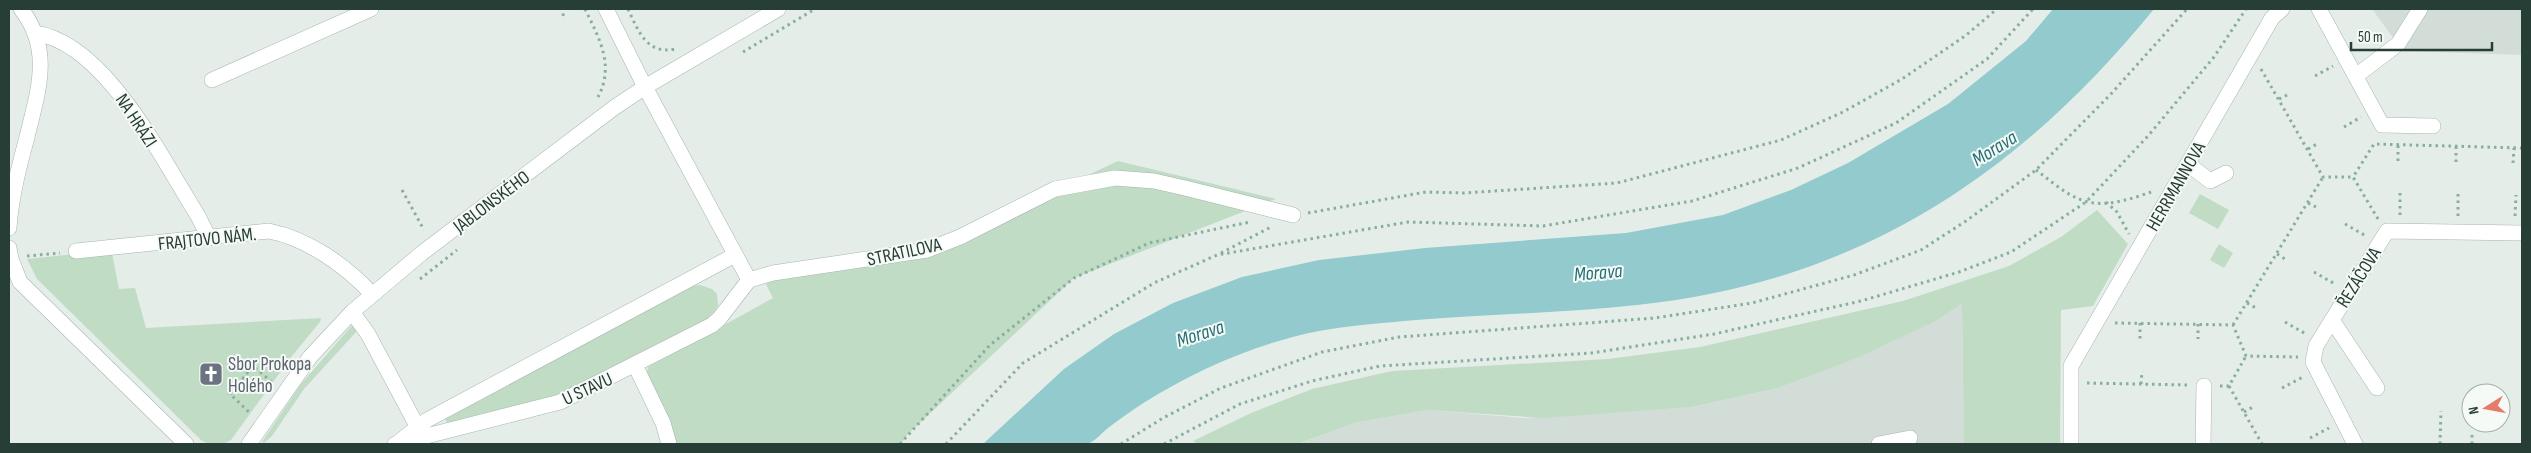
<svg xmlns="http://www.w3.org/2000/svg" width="2531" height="453" font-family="'Sofia Sans Condensed',sans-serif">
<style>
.built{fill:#d3ddd8}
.green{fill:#c0dcc5}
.water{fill:#92cacd}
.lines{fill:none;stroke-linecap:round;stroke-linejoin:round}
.minor-casing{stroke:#a8b5af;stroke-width:16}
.path{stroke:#88ae9e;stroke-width:3;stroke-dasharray:2.5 4;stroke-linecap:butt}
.minor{stroke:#fff;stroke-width:15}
.labels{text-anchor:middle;stroke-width:4;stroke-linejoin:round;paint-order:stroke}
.street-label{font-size:19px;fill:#263e35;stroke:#f6faf7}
.worship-label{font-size:19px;fill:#5b616d;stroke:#f6faf7;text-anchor:start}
.water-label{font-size:20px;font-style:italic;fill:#247075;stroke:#f6faf7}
</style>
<rect width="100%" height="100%" fill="#e5ede9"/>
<g class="built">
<polygon points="2372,9 2522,9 2522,55 2403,51"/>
<polygon points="1962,304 1964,444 1299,444 1354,423 1427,410 1524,418 1692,407 1778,388 1856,358 1934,322"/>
</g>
<g class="green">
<polygon points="1118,161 1276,199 1074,278 907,435 901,444 677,444 647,372 648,367 773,298 766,284 777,278 933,248"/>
<polygon points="2200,194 2229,210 2218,229 2189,213"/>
<polygon points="2097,210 2128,244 2093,306 2061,310 2060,444 1964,444 1962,304 1934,322 1857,358 1778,388 1692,407 1543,418 1427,410 1354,423 1298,444 1198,444 1193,441 1251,413 1312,389 1392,371 1608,359 1700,347 1903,301 2009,266 2061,237"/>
<polygon points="2219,244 2233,253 2224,268 2210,260"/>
<path d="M112 253 119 289 135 288 146 328 321 318 320 322 292 356 231 440C221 446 210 446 201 440L37 279 27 259 75 254Z"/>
<polygon points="700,285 712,289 717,294 718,306 709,319 565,394 447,423 445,419 447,415 691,286"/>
<polygon points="355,322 358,329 356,332 304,389 272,436 264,443 262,442 301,384"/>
</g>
<path class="water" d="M2053 9H2154C2017 177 1857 282 1637 305 1564 313 1490 314 1416 320 1384 323 1351 325 1319 331 1258 343 1198 369 1145 402 1132 410 1120 419 1108 428 1102 433 1094 442 1087 444 1081 447 1068 444 1061 444 1035 444 1009 444 983 444L1064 369 1114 334 1173 303 1242 277 1319 260 1425 248 1626 233 1723 215 1791 190 1848 163 1948 104 2026 41Z"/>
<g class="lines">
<g class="minor-casing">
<g id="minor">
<polyline points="606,9 645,87 749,280"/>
<polyline points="2319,9 2382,125 2433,126"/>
<path d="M35 33C106 43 163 161 198 216L209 238"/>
<polyline points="2356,76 2398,44 2420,9"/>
<polyline points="212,80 371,9"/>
<polyline points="2188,164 2210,181 2226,173"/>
<path d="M9 228C11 197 19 167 27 137 38 91 53 50 21 9"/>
<polyline points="9,248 11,259 20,282 186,444"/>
<path d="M76 251 269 231C308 239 345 265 372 294"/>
<polyline points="749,280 773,273 927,250 960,237 1055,189 1115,178 1154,181 1185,188 1293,215"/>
<polyline points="352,312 368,334 417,426"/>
<polyline points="2332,320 2377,388"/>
<polyline points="635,365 663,423 669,444"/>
<polyline points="400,441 427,420 735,255"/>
<polyline points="249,444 310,357 352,312 422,253 615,107 645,87 778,9"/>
<polyline points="395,444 560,402 712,325 719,319 749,280"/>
<polyline points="1879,444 1910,438"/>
<polyline points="2071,444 2071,366 2272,18 2282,9"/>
<polyline points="2203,444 2204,386"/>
<polyline points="2355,444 2313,362 2316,346 2387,231 2522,233"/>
</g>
</g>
<g class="path">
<path d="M585 9C599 38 615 65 598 97"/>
<path d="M628 9C638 30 646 55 675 49"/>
<polyline points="563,16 564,9"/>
<polyline points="743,52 815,9"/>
<polyline points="2261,69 2323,177 2353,177"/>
<polyline points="2315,76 2333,66"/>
<polyline points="2279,99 2289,94"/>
<polyline points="2344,127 2361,117"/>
<polyline points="2308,149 2317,144"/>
<polyline points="2398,161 2398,145"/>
<polyline points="2456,162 2456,146"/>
<polyline points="2513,163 2514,148"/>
<path d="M2036 170C2051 181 2067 196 2085 201 2106 208 2134 198 2154 191"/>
<polyline points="402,190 424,230"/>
<polyline points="2400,193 2400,215"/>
<polyline points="2106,202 2117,212 2129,234"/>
<polyline points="2308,203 2316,207"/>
<polyline points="1308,213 1426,192 1464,193 1617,183 1781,140 1843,112 1902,79 1965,36 1997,9"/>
<polyline points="2458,216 2458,194"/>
<polyline points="2515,216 2516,195"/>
<polyline points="2378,219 2353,177 2374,144 2522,148"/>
<polyline points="2345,224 2366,236"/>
<polyline points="1221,253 1271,227"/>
<polyline points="2277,254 2285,259"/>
<polyline points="27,256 60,253"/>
<polyline points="2314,272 2335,284"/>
<polyline points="420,279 457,250"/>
<polyline points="2247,303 2256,308"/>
<polyline points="2285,322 2306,334"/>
<polyline points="2115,323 2233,325 2246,356 2298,357"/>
<polyline points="2140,323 2140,339"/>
<polyline points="2198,324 2198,339"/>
<polyline points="2233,325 2323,177"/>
<polyline points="2087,383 2188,385"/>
<polyline points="2141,384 2142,371"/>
<polyline points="2220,386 2229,386 2246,356"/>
<polyline points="2229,386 2262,444"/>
<polyline points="2282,388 2303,377"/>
<polyline points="228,392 251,414"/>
<polyline points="230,394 253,366 273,383"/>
<polyline points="2244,412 2255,406"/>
<polyline points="2310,438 2329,428"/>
<polyline points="900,444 990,345 1074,278 1149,243 1250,222"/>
<polyline points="946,444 1023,363 1154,283 1217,255 1408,222 1543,226 1692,201 1798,168 1896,123 1987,59 2033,9"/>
<polyline points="1121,444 1163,418 1221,388 1322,352 1399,337 1655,318 1752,303 1854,275 1921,250 1966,221 2036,170 2110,95 2187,9"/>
<polyline points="1164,444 1240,404 1312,381 1380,366 1592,353 1714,334 1861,301 1959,272 2011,252 2086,202 2148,136 2214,57 2246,9"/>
<polyline points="2440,444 2441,411"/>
<polyline points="2472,444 2472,431"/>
</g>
<use href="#minor" class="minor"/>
</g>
<defs>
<g id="church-square" transform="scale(1.25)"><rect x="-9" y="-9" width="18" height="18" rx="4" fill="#6b7280" stroke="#f6faf7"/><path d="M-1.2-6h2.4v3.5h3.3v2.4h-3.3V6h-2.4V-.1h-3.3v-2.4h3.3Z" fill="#fff"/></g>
</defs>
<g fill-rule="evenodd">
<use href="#church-square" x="211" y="374"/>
</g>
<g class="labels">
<g class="street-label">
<text transform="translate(137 120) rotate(57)" y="7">NA HRÁZI</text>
<text transform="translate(2175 186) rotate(-60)" y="7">HERRMANNOVA</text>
<text transform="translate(491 201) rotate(-37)" y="7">JABLONSKÉHO</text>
<text transform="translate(207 238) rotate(-6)" y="7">FRAJTOVO NÁM.</text>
<text transform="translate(904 251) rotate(-12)" y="7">STRATILOVA</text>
<text transform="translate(2358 277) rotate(-58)" y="7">ŘEZÁČOVA</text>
<text transform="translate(587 388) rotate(-25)" y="7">U STAVU</text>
</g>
<g class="worship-label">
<text x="228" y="370">Sbor Prokopa<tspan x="228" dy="22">Holého</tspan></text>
</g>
<g class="water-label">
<text transform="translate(1994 148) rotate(-32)" y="7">Morava</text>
<text transform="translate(1598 272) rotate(-5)" y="7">Morava</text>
<text transform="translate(1200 333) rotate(-18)" y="7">Morava</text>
</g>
</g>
<rect width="2531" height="453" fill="none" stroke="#263e35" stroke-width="20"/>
<g transform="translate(2486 408) rotate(259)"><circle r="24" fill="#f6faf7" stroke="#a3afa9"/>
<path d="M0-4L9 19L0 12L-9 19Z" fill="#e77b6a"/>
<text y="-8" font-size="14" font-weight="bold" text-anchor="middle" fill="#263e35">N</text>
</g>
<path d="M2351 42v8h141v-8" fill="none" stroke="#263e35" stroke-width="2.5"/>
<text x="2358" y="42" font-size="15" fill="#263e35" stroke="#f6faf7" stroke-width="4" paint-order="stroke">50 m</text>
</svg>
